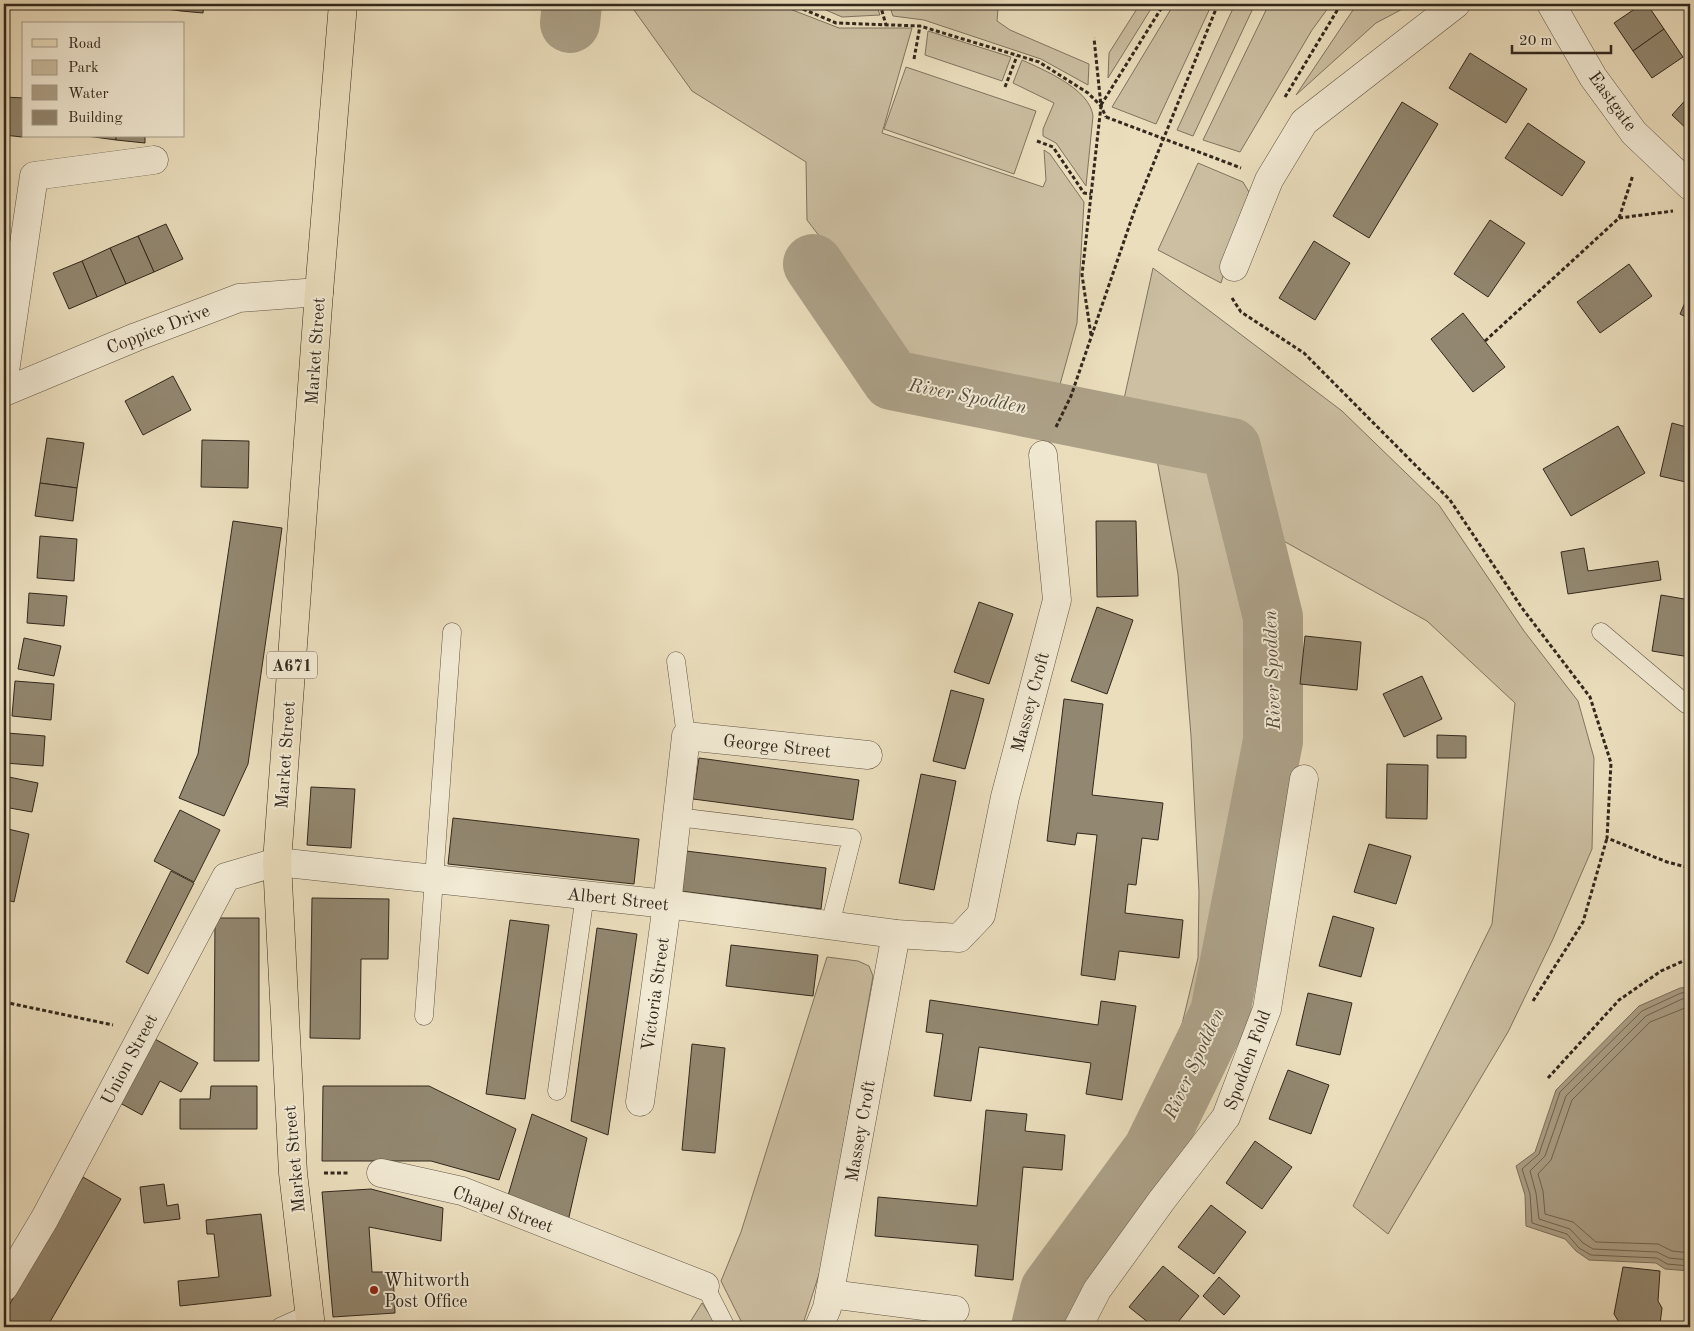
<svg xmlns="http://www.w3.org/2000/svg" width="1694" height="1331" font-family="'Old Standard TT',serif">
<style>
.green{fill:#ccbfa2;stroke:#7f7460}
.water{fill:#aca087;stroke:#7b705d}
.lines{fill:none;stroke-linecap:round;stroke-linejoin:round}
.shore{stroke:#6f6452;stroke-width:1}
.river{stroke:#aca087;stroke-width:60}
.building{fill:#928770;stroke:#32281d}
.lane-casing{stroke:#605645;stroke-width:19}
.street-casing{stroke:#605645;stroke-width:29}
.primary-casing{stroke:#32281d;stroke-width:29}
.path{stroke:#32281d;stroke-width:3;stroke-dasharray:4 2.5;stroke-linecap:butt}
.lane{stroke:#f2ead4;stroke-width:18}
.street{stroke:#f2ead4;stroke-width:28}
.primary{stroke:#ebdebd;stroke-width:28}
.path-bridge{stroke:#32281d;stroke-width:3;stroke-dasharray:4 2.5;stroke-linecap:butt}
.poi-dot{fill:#8f2418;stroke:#f2ead4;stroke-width:2}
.labels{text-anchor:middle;stroke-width:4;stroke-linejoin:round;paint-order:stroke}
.shield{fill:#f2ead4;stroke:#6c6254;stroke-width:1}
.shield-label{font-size:16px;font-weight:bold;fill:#32281d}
.street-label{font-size:18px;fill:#32281d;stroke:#f2ead4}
.poi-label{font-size:18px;fill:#32281d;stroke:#f2ead4;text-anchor:start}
.water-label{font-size:19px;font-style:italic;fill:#574c3d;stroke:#f2ead4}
</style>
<rect width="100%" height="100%" fill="#ebdebd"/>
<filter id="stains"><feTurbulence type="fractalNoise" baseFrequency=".004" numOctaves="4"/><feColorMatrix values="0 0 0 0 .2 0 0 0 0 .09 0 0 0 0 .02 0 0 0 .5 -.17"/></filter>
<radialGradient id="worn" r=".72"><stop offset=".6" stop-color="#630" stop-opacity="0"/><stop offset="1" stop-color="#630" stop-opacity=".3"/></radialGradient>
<g class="green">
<polygon points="635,4 777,4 839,28 912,28 882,133 1043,187 1046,180 1044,150 1050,154 1084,202 1077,323 1056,399 920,368 807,220 806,162 692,91 634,10"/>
<polygon points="812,4 876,4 880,15 842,17"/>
<polygon points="889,4 1000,4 998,8 997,21 1010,30 1089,64 1088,85 1041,59 924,20 893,16"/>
<polygon points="1140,4 1154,4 1108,78 1109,53"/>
<polygon points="1174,4 1212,4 1156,124 1112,107"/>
<polygon points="1235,4 1255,4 1193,136 1177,130"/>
<polygon points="1269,4 1331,4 1312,30 1240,152 1203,140"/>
<polygon points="1357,4 1412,4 1376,23 1296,95"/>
<polygon points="928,31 1011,57 1002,81 925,55"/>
<path d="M1022 60C1044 70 1090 89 1093 116L1086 186 1056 143 1043 136V129L1054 103 1013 83Z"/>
<polygon points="906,67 1036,111 1014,174 884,129"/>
<polygon points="1198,163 1243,182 1249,192 1221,283 1158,250"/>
<polygon points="1153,268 1342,411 1439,505 1524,631 1578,701 1594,758 1592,849 1553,939 1508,1032 1388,1234 1353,1206 1492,924 1515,703 1427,621 1271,534 1248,439 1122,408"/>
<polygon points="1114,436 1225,460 1259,615 1261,740 1212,1008 1149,1139 1048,1281 1034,1327 1012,1327 1032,1280 1147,1117 1175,1053 1198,958 1199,892 1191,736 1178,574 1157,460 1107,448"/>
<polygon points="827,957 858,961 869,966 873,976 822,1265 802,1327 744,1327 721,1281 741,1232"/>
<polygon points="702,1303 718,1327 687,1327"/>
</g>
<polygon class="water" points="1690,987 1690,1271 1665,1269 1656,1263 1589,1260 1576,1251 1565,1239 1526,1226 1525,1195 1516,1166 1535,1152 1556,1090 1639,1006 1680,988"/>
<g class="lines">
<g class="shore">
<polyline points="1690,992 1681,993 1642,1011 1560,1092 1539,1154 1522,1169 1530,1194 1532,1223 1567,1234 1579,1248 1591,1255 1657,1258 1667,1264 1690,1266"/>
<polyline points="1690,998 1682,999 1646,1016 1566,1096 1545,1156 1530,1171 1536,1193 1539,1219 1570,1229 1583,1243 1593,1249 1657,1252 1669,1258 1690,1260"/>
<polyline points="1690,1006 1650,1022 1572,1100 1551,1160 1538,1174 1543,1191 1545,1214 1573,1222 1596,1242 1658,1244 1672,1251 1690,1253"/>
</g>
<g class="river">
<polyline points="570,23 572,4"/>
<polyline points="813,264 892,380 1231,448 1273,617 1273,741 1220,1013 1153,1150 1050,1290 1041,1327"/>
</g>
</g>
<g class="building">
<polygon points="136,4 159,4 158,8 136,6"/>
<polygon points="159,4 181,4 181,11 158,8"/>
<polygon points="181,4 204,4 203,13 181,11"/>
<polygon points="1642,4 1647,4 1664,29 1633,51 1614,23"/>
<polygon points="1664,29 1683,57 1652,78 1633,51"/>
<polygon points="1470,53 1527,89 1506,123 1449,88"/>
<polygon points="1690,95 1690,132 1672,115"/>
<polygon points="4,97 24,98 22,137 4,135"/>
<polygon points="1402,102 1438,124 1369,238 1333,216"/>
<polygon points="1528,123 1585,162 1562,196 1505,158"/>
<polygon points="87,136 116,136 116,140"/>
<polygon points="116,136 145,136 145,143 116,140"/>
<polygon points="1490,220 1525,243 1488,297 1454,274"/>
<polygon points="166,224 183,259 154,272 138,236"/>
<polygon points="138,236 154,272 126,284 110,248"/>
<polygon points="1314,241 1350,263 1315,320 1279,298"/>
<polygon points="110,248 126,284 97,297 82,261"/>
<polygon points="82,261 97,297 69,309 53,273"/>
<polygon points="1629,264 1652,296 1600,333 1577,302"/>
<polygon points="1690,291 1690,319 1680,314"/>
<polygon points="1463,313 1505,367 1473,392 1431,339"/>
<polygon points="173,376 191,410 143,435 125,401"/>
<polygon points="1672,423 1690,428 1690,483 1660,476"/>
<polygon points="1618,426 1645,473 1571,516 1543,469"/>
<polygon points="47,438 84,443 77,488 40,483"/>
<polygon points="202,440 249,441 248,488 201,487"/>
<polygon points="40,483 77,488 73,521 35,516"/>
<polygon points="233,521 282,528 248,764 224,816 179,798 198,754"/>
<polygon points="1096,521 1136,521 1138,596 1097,597"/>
<polygon points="40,536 77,539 74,581 37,578"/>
<polygon points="1584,548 1588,571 1658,561 1661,580 1568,594 1561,552"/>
<polygon points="29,593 67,596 64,626 27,623"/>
<polygon points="1661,595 1690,600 1690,657 1652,651"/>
<polygon points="979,602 1013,614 989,684 954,672"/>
<polygon points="1097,607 1133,620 1107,694 1071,681"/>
<polygon points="1305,636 1361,642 1357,690 1300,684"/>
<polygon points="24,638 61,646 54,676 18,669"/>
<polygon points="1422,676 1442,719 1404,737 1383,694"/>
<polygon points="15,681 54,684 51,720 12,716"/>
<polygon points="951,690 984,699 965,769 933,761"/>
<polygon points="1064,699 1103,704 1092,795 1163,803 1158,840 1142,838 1136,885 1128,884 1125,913 1183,920 1179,958 1119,951 1115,980 1081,975 1097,835 1077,833 1075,845 1047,841"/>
<polygon points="7,733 45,736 43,766 5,763"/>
<polygon points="1437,735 1466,736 1466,758 1437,758"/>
<polygon points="699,758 859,780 853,820 693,799"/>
<polygon points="1387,764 1428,765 1427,819 1386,818"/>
<polygon points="921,774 956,781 934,890 899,883"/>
<polygon points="4,776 38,783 32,812 4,807"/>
<polygon points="311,787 355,789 351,848 307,845"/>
<polygon points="180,810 220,830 194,882 154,861"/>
<polygon points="453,818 639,839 634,884 448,864"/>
<polygon points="4,828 29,834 14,902 4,899"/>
<polygon points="1369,844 1411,856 1396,904 1354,892"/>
<polygon points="686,851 826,868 821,909 680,891"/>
<polygon points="171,871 194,883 148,974 126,962"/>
<polygon points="312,898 389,899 388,959 361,959 360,1039 310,1038"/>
<polygon points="1333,916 1374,928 1361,977 1319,966"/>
<polygon points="215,918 259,918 259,1061 214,1061"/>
<polygon points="510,920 549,925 525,1099 486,1094"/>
<polygon points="597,928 637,934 608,1135 571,1121"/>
<polygon points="731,945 818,955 813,996 726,986"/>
<polygon points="1308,993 1352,1003 1340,1055 1296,1045"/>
<polygon points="930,1000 1098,1025 1101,1001 1136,1006 1122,1100 1086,1094 1091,1063 979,1047 971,1101 934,1096 943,1034 926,1032"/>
<polygon points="155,1039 198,1063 181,1092 160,1081 142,1115 120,1103"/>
<polygon points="692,1044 725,1048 715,1153 682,1150"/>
<polygon points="1288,1070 1329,1085 1311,1134 1269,1119"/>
<polygon points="211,1086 257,1086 257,1129 180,1129 180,1099 210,1099"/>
<polygon points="323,1086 429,1086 516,1129 499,1180 431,1161 322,1161"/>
<polygon points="986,1110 1027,1114 1025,1131 1065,1135 1062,1170 1023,1167 1013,1280 975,1276 978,1245 875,1236 878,1197 977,1206"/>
<polygon points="532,1114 587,1138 566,1230 507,1199"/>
<polygon points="1255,1141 1292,1167 1262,1209 1226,1183"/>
<polygon points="83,1177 121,1199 47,1327 4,1327 4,1314"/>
<polygon points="164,1184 167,1206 178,1204 180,1219 144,1223 140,1187"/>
<polygon points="371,1189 443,1208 441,1241 369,1227 372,1272 393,1272 395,1313 333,1317 322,1192"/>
<polygon points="1211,1205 1246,1232 1214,1274 1178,1247"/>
<polygon points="261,1214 271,1296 180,1306 178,1281 219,1277 214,1234 207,1234 206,1220"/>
<polygon points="1163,1266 1199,1296 1174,1327 1154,1327 1129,1307"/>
<polygon points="1623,1267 1660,1271 1658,1301 1662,1308 1660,1324 1665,1327 1614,1327 1620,1324 1614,1314"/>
<polygon points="1219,1277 1240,1296 1224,1315 1203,1296"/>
</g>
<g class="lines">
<g class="lane-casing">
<g id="lane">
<polyline points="1601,632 1686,704 1690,703"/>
<polyline points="676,661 686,736"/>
<polyline points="677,817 852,838 830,925"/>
<polyline points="424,1016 452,632"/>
<polyline points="557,1091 585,895"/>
<polyline points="705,1286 726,1327"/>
<polyline points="280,1327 309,1314"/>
</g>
</g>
<g class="street-casing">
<g id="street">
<polyline points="1551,4 1593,77 1634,133 1690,186"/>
<polyline points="1234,267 1269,180 1304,122 1456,4"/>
<polyline points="4,378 34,176 154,160"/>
<polyline points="4,392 136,337 239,298 319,292"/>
<polyline points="640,1102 667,904 686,736 868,755"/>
<polyline points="381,1173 462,1191 705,1286"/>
<polyline points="4,1287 45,1218 226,877 277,862 667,904 896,934 959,938 981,915 1005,797 1057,600 1043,455"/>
<polyline points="830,1294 955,1310"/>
<polyline points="819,1327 827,1308 896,934"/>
<polyline points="1078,1327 1097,1290 1162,1200 1226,1117 1267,1009 1304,779"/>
</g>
</g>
<g class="primary-casing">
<polyline id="primary" points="311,1327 293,1173 277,862 319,292 343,4"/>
</g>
<g class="path">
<polyline points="791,4 836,23 920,26 1039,62 1088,93 1101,106 1106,117"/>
<polyline points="880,4 886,25"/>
<polyline points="914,59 920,26"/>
<polyline points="1005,87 1017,56"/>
<polyline points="1285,97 1341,4"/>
<polyline points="1101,105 1164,4"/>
<polyline points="1037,141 1053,147 1084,193 1091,194"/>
<polyline points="1228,163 1241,168"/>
<polyline points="1619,218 1673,211"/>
<polyline points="1232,298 1241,312 1304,353 1450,500 1522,608 1590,697 1611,763 1607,838 1667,862 1690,868"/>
<polyline points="1091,335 1082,275 1101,106 1094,38"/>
<polyline points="1485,341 1619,218 1633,175"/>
<polyline points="1056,427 1071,396 1135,209 1218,4"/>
<polyline points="1533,1001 1583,922 1607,838"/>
<polyline points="4,1002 113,1025"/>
<polyline points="1548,1078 1619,1000 1661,971 1690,958"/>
<polyline points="324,1173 350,1173"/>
</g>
<use href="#lane" class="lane"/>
<use href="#street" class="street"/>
<use href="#primary" class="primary"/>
<polyline class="path-bridge" points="1106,117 1228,163"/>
</g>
<circle class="poi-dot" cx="374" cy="1290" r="5"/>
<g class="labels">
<rect class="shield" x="267" y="651.5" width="50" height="27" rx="4"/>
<g class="shield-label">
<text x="292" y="671">A671</text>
</g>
<g class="street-label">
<text transform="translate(1613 101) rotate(54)" y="6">Eastgate</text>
<text transform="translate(158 329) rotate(-21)" y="6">Coppice Drive</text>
<text transform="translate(315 351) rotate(-86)" y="6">Market Street</text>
<text transform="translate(1030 702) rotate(-75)" y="6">Massey Croft</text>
<text transform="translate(777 746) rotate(6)" y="6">George Street</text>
<text transform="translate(285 755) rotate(-86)" y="6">Market Street</text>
<text transform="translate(618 899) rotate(6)" y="6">Albert Street</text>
<text transform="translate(655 994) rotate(-82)" y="6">Victoria Street</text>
<text transform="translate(129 1059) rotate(-62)" y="6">Union Street</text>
<text transform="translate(1247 1060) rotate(-70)" y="6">Spodden Fold</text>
<text transform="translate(860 1131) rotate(-80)" y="6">Massey Croft</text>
<text transform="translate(294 1159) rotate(-95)" y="6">Market Street</text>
<text transform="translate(503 1209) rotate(20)" y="6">Chapel Street</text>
</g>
<g class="poi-label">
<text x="384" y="1286">Whitworth<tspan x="384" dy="21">Post Office</tspan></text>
</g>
<g class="water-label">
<text transform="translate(968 395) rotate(11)" y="7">River Spodden</text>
<text transform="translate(1271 670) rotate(-92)" y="7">River Spodden</text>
<text transform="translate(1193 1063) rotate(-65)" y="7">River Spodden</text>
</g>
</g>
<rect width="1694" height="1331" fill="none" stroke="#ebdebd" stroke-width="20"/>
<rect x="5" y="5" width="1684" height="1321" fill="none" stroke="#32281d" stroke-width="2.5"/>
<rect x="10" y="10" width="1674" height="1311" fill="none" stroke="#32281d"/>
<rect x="22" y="22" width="162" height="115" fill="#f2ead4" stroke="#a59c8b"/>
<rect x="32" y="39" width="25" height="8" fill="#ebdebd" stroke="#a59c8b"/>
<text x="68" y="48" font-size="15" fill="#32281d">Road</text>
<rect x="32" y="60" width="25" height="15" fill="#ccbfa2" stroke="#a59c8b"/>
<text x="68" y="72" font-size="15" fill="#32281d">Park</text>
<rect x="32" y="85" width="25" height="15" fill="#aca087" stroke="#a59c8b"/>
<text x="68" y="98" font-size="15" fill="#32281d">Water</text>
<rect x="32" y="110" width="25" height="15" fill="#928770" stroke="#a59c8b"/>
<text x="68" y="122" font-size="15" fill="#32281d">Building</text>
<path d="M1512 45v8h99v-8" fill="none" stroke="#32281d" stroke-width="2.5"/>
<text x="1519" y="45" font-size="15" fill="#32281d" stroke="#f2ead4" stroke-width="4" paint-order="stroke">20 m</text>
<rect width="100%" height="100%" filter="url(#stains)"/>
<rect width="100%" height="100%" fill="url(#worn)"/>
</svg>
